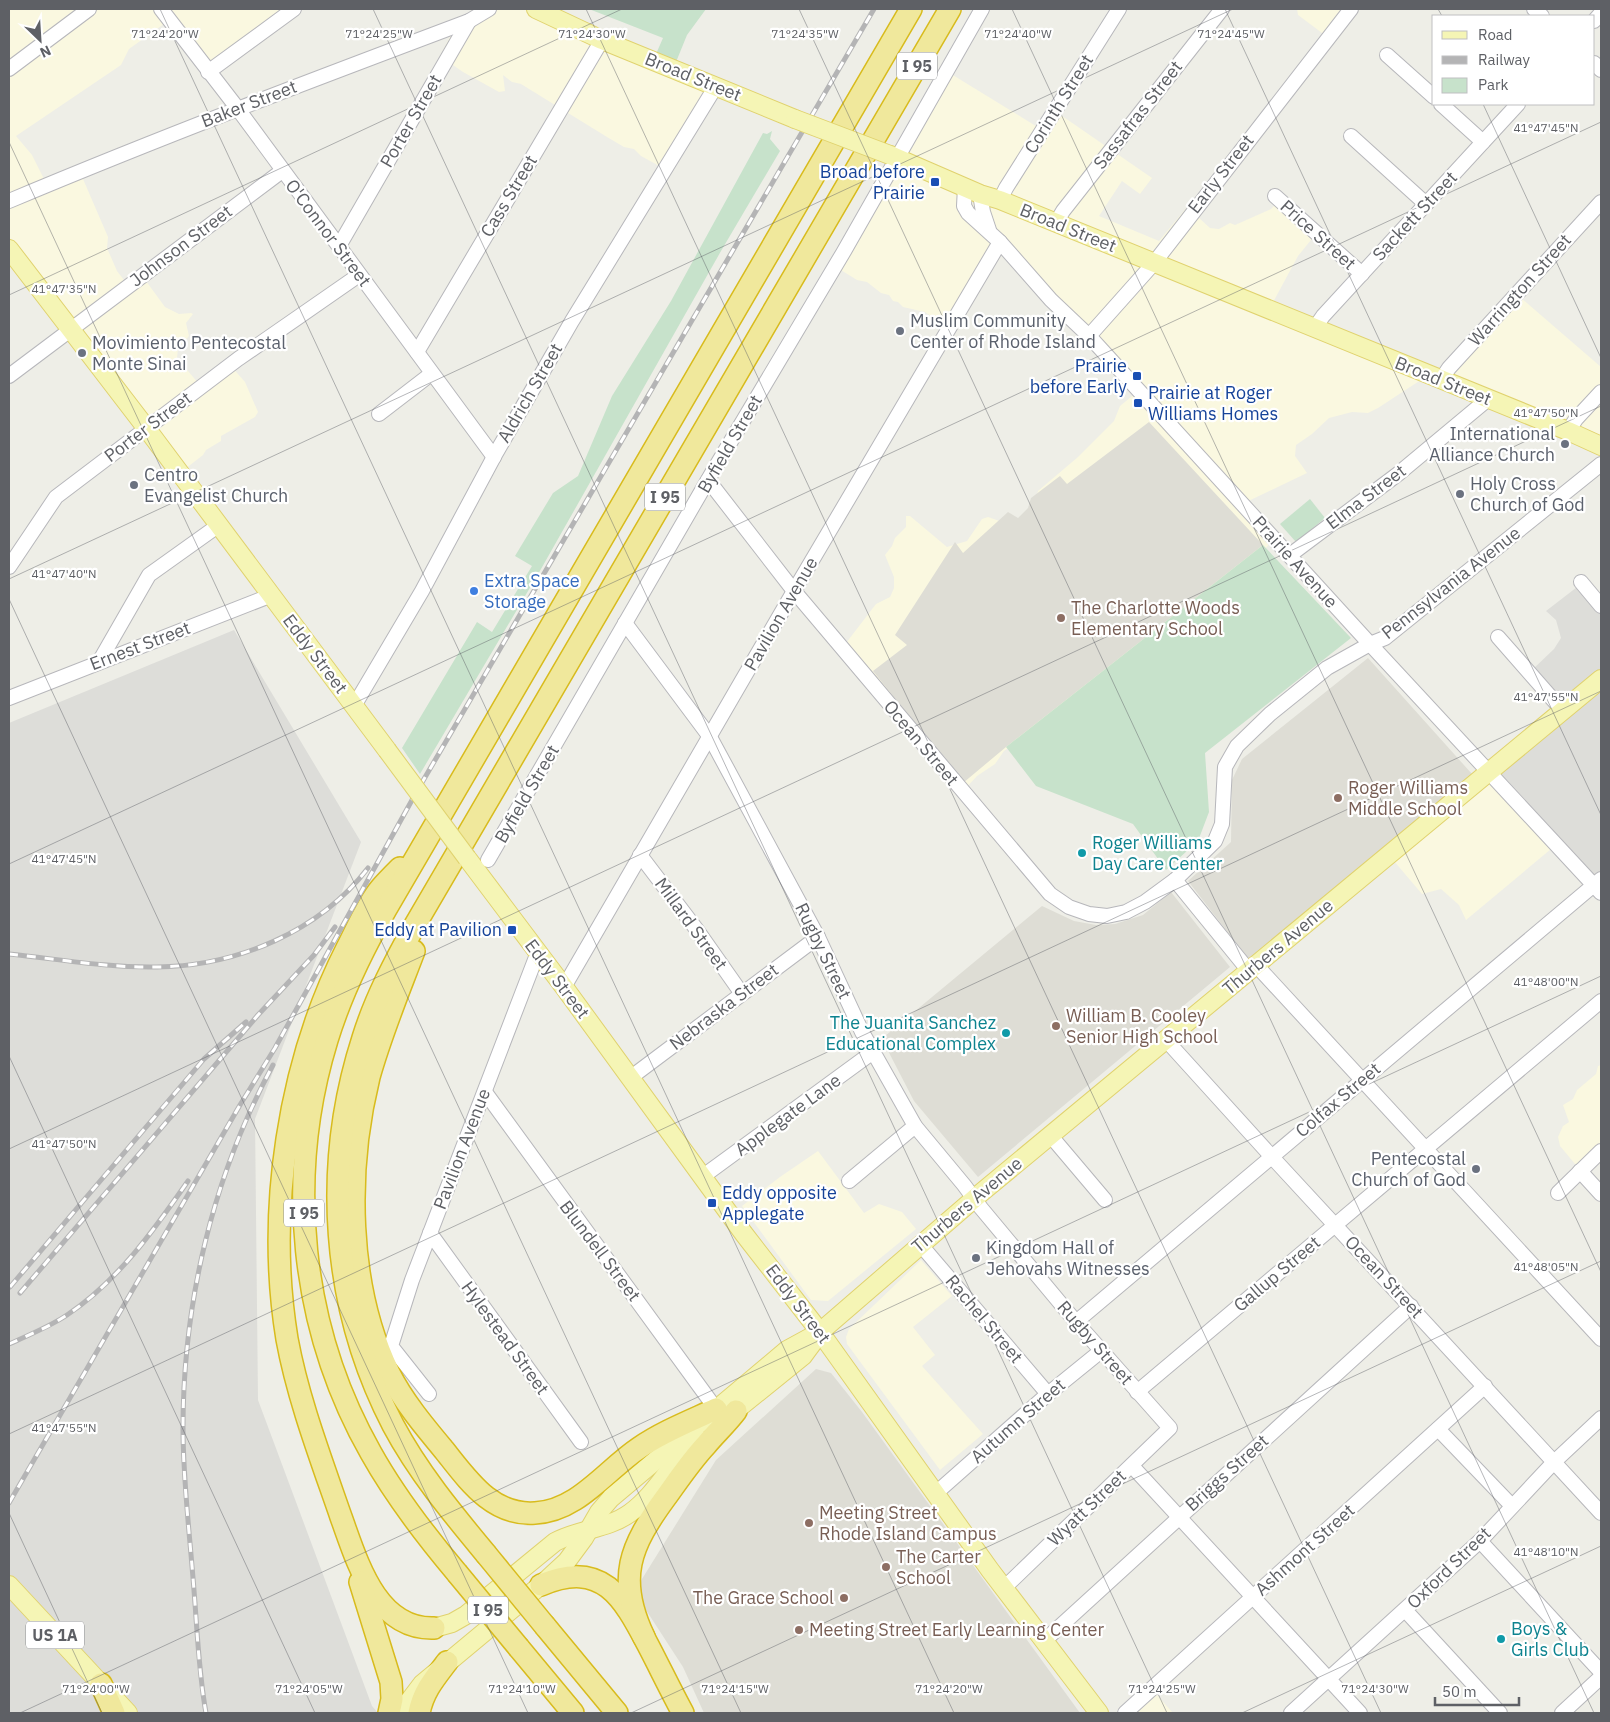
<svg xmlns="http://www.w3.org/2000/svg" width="1610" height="1722" font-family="'IBM Plex Sans',sans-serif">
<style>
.commercial{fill:#faf8e0}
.industrial{fill:#ddddd9}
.education{fill:#deddd5}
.green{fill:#c7e2cb}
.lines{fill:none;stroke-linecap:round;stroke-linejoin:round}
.minor-casing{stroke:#b7b7bb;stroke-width:16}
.major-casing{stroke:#e0d26e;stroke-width:20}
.highway-casing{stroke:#d8bb1d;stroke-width:24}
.minor{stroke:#fff;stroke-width:14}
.major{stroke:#f5f5b5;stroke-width:18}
.highway{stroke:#f0e89c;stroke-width:21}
.rail-casing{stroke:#b4b4b5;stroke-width:5}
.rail{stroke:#fff;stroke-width:3;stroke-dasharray:9;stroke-linecap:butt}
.major-bridge-casing{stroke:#e0d26e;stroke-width:20;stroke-linecap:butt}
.highway-bridge-casing{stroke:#d8bb1d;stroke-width:24;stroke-linecap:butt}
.major-bridge{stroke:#f5f5b5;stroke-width:18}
.highway-bridge{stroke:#f0e89c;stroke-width:21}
.ticks{fill:none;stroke:#5e6065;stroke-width:1;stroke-opacity:0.45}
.transit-dot{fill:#1a4fb4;stroke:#fff;stroke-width:2}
.worship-dot{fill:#6b7280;stroke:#fff;stroke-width:2}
.shop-dot{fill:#3f7fe0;stroke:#fff;stroke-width:2}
.education-dot{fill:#8d6e63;stroke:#fff;stroke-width:2}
.culture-dot{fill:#0f9aa8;stroke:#fff;stroke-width:2}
.labels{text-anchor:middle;stroke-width:4.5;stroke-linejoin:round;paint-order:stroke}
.shield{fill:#fff;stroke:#8e9093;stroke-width:1}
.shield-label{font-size:16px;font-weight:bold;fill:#5e6065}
.street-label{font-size:18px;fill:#5e6065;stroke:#fff}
.transit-label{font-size:18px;fill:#164399;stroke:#fff;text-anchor:end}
.worship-label{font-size:18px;fill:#5b616d;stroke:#fff;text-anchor:start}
.shop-label{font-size:18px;fill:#366cbe;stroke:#fff;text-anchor:start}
.education-label{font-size:18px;fill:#785e54;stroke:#fff;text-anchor:start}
.culture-label{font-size:18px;fill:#0d838f;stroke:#fff;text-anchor:start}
.ticks-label{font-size:12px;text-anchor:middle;fill:#5e6065;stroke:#fff;stroke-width:4.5;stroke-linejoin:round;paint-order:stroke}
</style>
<rect width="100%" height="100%" fill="#eeeee7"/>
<g class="commercial">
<polygon points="9,9 289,9 209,70 168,21 129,49 121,65 16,136 32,155 47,185 80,172 108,237 107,248 117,271 127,284 143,277 165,307 179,314 191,313 193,314 186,323 189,336 178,348 177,358 199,384 230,365 245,382 258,412 255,417 221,436 221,441 206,450 203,455 180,473 9,250"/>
<polygon points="485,9 540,9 715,80 663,168 641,156 634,149 624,147 607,137 521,84 512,82 503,75 505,91 499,92 463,72 440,56 455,27"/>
<polygon points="1297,9 1352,9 1326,36 1298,15"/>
<polygon points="943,69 1039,128 1052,109 1152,178 1140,194 1122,181 1099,216 1159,241 1187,207 1210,228 1219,229 1230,223 1235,225 1271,209 1278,202 1315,235 1298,256 1271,306 1433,372 1378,408 1368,413 1352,412 1329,418 1312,434 1296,445 1295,456 1307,473 1242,504 1274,540 1257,556 1012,745 1004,751 995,764 977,776 964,790 843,647 876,604 890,597 894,588 894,577 885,555 892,546 895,538 906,527 906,516 910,516 947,547 967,541 982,519 988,517 1008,524 1031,512 1038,491 1078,457 1114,421 1120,406 1137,392 1005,241 948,328 925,312 903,307 898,302 893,301 889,295 881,293 867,282 857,280 836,267"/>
<polygon points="1514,292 1601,367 1601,438 1437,371"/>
<polygon points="1485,772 1557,844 1466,920 1459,905 1441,889 1422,894 1388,854"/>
<polygon points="1601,1065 1601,1143 1577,1164 1575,1164 1560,1146 1558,1137 1563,1126 1569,1122 1563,1105 1573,1099 1577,1090 1596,1074 1598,1066"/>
<polygon points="818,1151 864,1213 879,1204 902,1212 916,1229 828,1301 811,1300 742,1206 780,1177"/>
<polygon points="921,1260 952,1296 913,1327 935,1355 922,1366 983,1434 940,1470 847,1344 846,1337 849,1329"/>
<polygon points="1157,1695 1173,1713 1136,1713"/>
</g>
<g class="industrial">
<polygon points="1581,584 1601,608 1601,878 1596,883 1490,772 1559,711 1531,671 1554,649 1561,638 1556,620 1546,611"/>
<polygon points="234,630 361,842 255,1119 258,1400 372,1706 378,1713 9,1713 9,723"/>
</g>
<g class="education">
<polygon points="1149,422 1263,545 1006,747 963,783 873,671 907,645 895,635 955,542 963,553 1008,512 1018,518 1028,508 1031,498 1060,476 1067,484"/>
<polygon points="1368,658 1472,774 1250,961 1188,881 1231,842 1232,780 1242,759"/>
<polygon points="1171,892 1230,967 978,1177 914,1101 884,1043 885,1036 1042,906 1074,921 1096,925 1115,924 1143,915"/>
<polygon points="816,1369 831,1373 862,1412 1080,1713 704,1713 683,1667 646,1610 637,1587 716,1460"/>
</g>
<g class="green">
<polygon points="589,9 706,9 687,35 676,62 656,54 663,38"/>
<polygon points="772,131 770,139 780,151 721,251 541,569 420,774 402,748 477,622 492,632 532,566 515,556 553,493 578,476 612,396 671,301 763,133 767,134"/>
<polygon points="1310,499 1325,518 1296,542 1280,524"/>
<polygon points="1263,545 1351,638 1205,753 1209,812 1198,841 1166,870 1133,824 1036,786 1006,747"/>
</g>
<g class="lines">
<g class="minor-casing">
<g id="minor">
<polyline points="161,9 235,105 494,457"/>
<polyline points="1534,9 1542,16"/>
<polyline points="1594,21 1601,13"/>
<polyline points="1387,55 1434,97"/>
<polyline points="1594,63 1601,70"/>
<polyline points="9,69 89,9"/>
<polyline points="208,72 294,9"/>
<polyline points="1441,104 1483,142"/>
<polyline points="1351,136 1426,204"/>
<polyline points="965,187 964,206 968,213 1000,242 1051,300 1089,336 1370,644 1601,893"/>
<polyline points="980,194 983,212 989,230"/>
<polyline points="1275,196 1362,274"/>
<polyline points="1000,200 1006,188 1119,9"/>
<path d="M9 201C161 137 315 79 469 21L489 9"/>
<polyline points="1056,223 1063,211 1222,9"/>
<polyline points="339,246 469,21"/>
<polyline points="1314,329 1323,316 1518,104"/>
<polyline points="1089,336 1154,263 1351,9"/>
<polyline points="417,352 602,40"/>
<polyline points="9,376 282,171"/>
<polyline points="1441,380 1449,368 1601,202"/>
<polyline points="379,414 431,374"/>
<polyline points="1568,431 1576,419 1601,392"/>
<polyline points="708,480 794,591 1050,894 1069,907 1089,914 1107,916 1126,912 1145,902 1175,880 1215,841 1222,824 1225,767 1237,746 1270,714 1327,668 1370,644 1385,638 1601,464"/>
<polyline points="1290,555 1398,474 1488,399"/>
<polyline points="9,567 56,497 238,359 359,275"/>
<polyline points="1581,582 1601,606"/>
<polyline points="625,623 710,737 818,937 862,1032 915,1126 964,1185 981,1208 1076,1322 1170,1428 1004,1588"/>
<polyline points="1498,637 1563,711"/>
<polyline points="99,662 149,575 219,525"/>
<polyline points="9,698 272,595"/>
<polyline points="354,706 422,591 496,453 572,321 716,86"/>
<polyline points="640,855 697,930 742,994"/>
<polyline points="488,860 712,473 843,253 982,9"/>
<polyline points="1175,880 1249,971"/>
<polyline points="1256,965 1601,1339"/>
<polyline points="564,987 794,591 1000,242"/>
<polyline points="1166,1040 1272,1157 1601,1513"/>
<polyline points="630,1078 818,937"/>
<polyline points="485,1092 716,1409"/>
<polyline points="1050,1135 1105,1200"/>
<polyline points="1580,1171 1601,1194"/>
<polyline points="702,1177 873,1052"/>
<polyline points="849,1181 915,1126"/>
<polyline points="1558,1193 1601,1151"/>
<polyline points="430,1233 581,1442"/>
<polyline points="920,1244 1048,1394"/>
<polyline points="1076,1322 1601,879"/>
<polyline points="1137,1392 1601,1001"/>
<polyline points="429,1394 391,1346 412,1280 538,952"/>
<polyline points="1438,1429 1512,1506"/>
<polyline points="1132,1466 1360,1713"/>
<polyline points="936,1493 1048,1394 1101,1351"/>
<polyline points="1480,1541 1601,1672"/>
<polyline points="1405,1610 1500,1713"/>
<polyline points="1044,1641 1411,1306"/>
<polyline points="1125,1713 1485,1386"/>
<polyline points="1291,1713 1480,1541 1554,1462 1601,1418"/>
<polyline points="1562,1713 1601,1677"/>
</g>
</g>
<g class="major-casing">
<g id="major">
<polyline points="536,9 602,40 795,119"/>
<polyline points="890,155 980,194 1000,200 1568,431 1601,446"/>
<polyline points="9,249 144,425 387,750"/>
<polyline points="467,858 564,987 744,1234 820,1332 990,1570 1099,1713"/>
<polyline points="725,1419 803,1356 817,1337"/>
<polyline points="9,1585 128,1713"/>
<path d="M434 1628 452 1623 466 1615 555 1542C579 1529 608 1529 630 1513 657 1494 672 1460 698 1439"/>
<polyline points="400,1713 422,1684 541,1585 567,1561 584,1538 599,1512 611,1498 787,1350 820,1332 982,1192 1601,679"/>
</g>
</g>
<g class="highway-casing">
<g id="highway">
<path d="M400 868C393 875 386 882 380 889 366 906 357 929 347 948 288 1064 266 1211 287 1339 298 1399 321 1459 341 1517 357 1561 376 1630 434 1628"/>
<path d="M414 951C398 993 381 1034 369 1077 346 1170 347 1286 389 1373 403 1401 424 1426 444 1450 468 1480 492 1516 535 1513 578 1511 606 1470 639 1448 662 1432 690 1421 716 1409"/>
<path d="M486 1554C452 1513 418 1472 393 1425 331 1306 322 1165 363 1038 375 999 395 961 415 925L950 9"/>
<path d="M457 1573C425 1535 395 1496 371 1453 300 1328 285 1177 327 1040 341 994 362 951 386 909L911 9"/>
<polyline points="360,1582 391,1682 392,1699 389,1713"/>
<path d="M541 1585C602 1559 623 1597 648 1645 660 1668 671 1691 683 1713"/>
<polyline points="545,1626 617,1713"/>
<path d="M644 1637C616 1578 630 1546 666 1497 679 1479 691 1461 706 1445 716 1433 727 1423 736 1411"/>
<polyline points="519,1648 573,1713"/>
<polyline points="101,1684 114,1713"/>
<path d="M419 1713C423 1692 434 1679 447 1662"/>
</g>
</g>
<use href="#minor" class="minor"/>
<use href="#major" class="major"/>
<use href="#highway" class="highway"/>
<g class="rail-casing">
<g id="rail">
<path d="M9 954C58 959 108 968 157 967 237 966 319 932 368 868"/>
<polyline points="10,1287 204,1059 246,1022"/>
<polyline points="20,1293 258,1015 314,955 335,927"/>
<path d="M9 1344C29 1335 49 1327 67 1315 118 1281 154 1230 188 1181"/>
<polyline points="9,1503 240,1105 275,1048 417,791 874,9"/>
<path d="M206 1713C198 1669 197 1623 193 1578 189 1528 183 1478 183 1428 183 1302 213 1176 273 1065"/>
</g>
</g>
<use href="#rail" class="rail"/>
<g class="major-bridge-casing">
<g id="major-bridge">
<polyline points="795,119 890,155"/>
<polyline points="387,750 467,858"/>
</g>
</g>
<g class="highway-bridge-casing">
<g id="highway-bridge">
<polyline points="486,1554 545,1626"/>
<polyline points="457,1573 519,1648"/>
</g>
</g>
<use href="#major-bridge" class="major-bridge"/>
<use href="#highway-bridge" class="highway-bridge"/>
</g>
<path class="ticks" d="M160 9 954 1713M373 9 1167 1713M586 9 1381 1713M799 9 1594 1713M1012 9 1601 1272M1225 9 1601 815M1438 9 1442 16M9 10 11 9M1483 104 1601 358M9 142 741 1713M9 295 622 9M9 579 1233 9M9 599 528 1713M9 864 1601 122M9 1056 315 1713M9 1149 1601 406M9 1434 1601 691M9 1513 102 1713M20 1713 1601 976M631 1713 1601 1261M1242 1713 1601 1546"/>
<g class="transit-dot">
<rect x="930" y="177" width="10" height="10" rx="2.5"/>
<rect x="1132" y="371" width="10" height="10" rx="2.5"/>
<rect x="1133" y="398" width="10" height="10" rx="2.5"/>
<rect x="507" y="925" width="10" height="10" rx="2.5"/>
<rect x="707" y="1198" width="10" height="10" rx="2.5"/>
</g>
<g class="worship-dot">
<circle cx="900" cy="331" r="5"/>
<circle cx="82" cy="353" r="5"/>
<circle cx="1565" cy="444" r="5"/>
<circle cx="134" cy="485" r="5"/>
<circle cx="1460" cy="494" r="5"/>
<circle cx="1476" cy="1169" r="5"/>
<circle cx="976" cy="1258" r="5"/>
</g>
<circle class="shop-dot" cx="474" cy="591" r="5"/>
<g class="education-dot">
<circle cx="1061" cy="618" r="5"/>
<circle cx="1338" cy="798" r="5"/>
<circle cx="1056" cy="1026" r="5"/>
<circle cx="809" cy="1523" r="5"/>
<circle cx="886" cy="1567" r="5"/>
<circle cx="844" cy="1598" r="5"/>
<circle cx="799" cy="1630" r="5"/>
</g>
<g class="culture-dot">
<circle cx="1082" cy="853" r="5"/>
<circle cx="1006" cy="1033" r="5"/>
<circle cx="1501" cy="1639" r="5"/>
</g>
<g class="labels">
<g class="shield">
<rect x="897" y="52.5" width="40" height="27" rx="4"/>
<rect x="645" y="483.5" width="40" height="27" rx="4"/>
<rect x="284" y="1199.5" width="40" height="27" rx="4"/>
<rect x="468" y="1596.5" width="40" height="27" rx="4"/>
<rect x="26" y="1621.5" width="58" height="27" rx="4"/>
</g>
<g class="shield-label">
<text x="917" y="72">I 95</text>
<text x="665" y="503">I 95</text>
<text x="304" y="1219">I 95</text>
<text x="488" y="1616">I 95</text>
<text x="55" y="1641">US 1A</text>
</g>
<g class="street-label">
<text transform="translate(693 77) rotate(22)" y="6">Broad Street</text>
<text transform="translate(249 104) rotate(-21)" y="6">Baker Street</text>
<text transform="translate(1059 104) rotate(-58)" y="6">Corinth Street</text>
<text transform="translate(1138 115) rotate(-52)" y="6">Sassafras Street</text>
<text transform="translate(411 121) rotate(-60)" y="6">Porter Street</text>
<text transform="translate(1221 174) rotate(-52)" y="6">Early Street</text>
<text transform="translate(509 196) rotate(-59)" y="6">Cass Street</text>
<text transform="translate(1415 216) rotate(-47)" y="6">Sackett Street</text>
<text transform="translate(1068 228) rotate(22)" y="6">Broad Street</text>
<text transform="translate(328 233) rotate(53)" y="6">O'Connor Street</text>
<text transform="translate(1318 235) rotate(42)" y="6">Price Street</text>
<text transform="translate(181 246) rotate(-37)" y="6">Johnson Street</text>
<text transform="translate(1520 290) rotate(-48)" y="6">Warrington Street</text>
<text transform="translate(1443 381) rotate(22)" y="6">Broad Street</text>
<text transform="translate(530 393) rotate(-60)" y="6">Aldrich Street</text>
<text transform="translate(148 427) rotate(-37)" y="6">Porter Street</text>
<text transform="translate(730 444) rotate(-60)" y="6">Byfield Street</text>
<text transform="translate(1366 497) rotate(-37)" y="6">Elma Street</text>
<text transform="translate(1295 562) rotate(48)" y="6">Prairie Avenue</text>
<text transform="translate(1451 583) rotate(-38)" y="6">Pennsylvania Avenue</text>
<text transform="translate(781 614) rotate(-60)" y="6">Pavilion Avenue</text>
<text transform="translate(140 646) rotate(-21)" y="6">Ernest Street</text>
<text transform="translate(315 654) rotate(53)" y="6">Eddy Street</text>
<text transform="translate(921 743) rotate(50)" y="6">Ocean Street</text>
<text transform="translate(527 794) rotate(-60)" y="6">Byfield Street</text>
<text transform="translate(691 924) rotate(54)" y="6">Millard Street</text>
<text transform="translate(1278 947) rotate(-40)" y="6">Thurbers Avenue</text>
<text transform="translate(823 951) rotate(64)" y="6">Rugby Street</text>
<text transform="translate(557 979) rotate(53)" y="6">Eddy Street</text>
<text transform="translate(724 1007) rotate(-37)" y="6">Nebraska Street</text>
<text transform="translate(1338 1100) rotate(-40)" y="6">Colfax Street</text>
<text transform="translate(788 1115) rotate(-36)" y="6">Applegate Lane</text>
<text transform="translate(462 1149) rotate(-69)" y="6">Pavilion Avenue</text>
<text transform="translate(967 1205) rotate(-40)" y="6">Thurbers Avenue</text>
<text transform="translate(600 1251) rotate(53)" y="6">Blundell Street</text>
<text transform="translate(1277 1274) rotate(-40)" y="6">Gallup Street</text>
<text transform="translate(1384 1277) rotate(47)" y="6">Ocean Street</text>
<text transform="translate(798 1304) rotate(53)" y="6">Eddy Street</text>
<text transform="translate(984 1319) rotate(50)" y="6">Rachel Street</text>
<text transform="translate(505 1338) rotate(54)" y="6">Hylestead Street</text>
<text transform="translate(1095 1343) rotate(49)" y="6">Rugby Street</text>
<text transform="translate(1018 1421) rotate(-41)" y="6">Autumn Street</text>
<text transform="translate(1227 1473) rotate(-42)" y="6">Briggs Street</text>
<text transform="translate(1087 1508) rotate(-44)" y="6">Wyatt Street</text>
<text transform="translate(1305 1550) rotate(-42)" y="6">Ashmont Street</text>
<text transform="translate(1449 1568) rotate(-44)" y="6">Oxford Street</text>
</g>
<g class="transit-label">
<text x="925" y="178">Broad before<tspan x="925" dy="21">Prairie</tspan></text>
<text x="1127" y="372">Prairie<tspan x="1127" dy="21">before Early</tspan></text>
<text x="1148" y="399" text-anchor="start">Prairie at Roger<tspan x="1148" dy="21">Williams Homes</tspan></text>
<text x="502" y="936">Eddy at Pavilion</text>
<text x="722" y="1199" text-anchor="start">Eddy opposite<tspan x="722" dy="21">Applegate</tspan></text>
</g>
<g class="worship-label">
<text x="910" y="327">Muslim Community<tspan x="910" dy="21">Center of Rhode Island</tspan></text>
<text x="92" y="349">Movimiento Pentecostal<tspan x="92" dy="21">Monte Sinai</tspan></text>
<text x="1555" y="440" text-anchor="end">International<tspan x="1555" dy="21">Alliance Church</tspan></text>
<text x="144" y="481">Centro<tspan x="144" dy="21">Evangelist Church</tspan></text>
<text x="1470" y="490">Holy Cross<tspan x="1470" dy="21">Church of God</tspan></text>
<text x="1466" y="1165" text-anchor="end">Pentecostal<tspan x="1466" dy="21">Church of God</tspan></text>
<text x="986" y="1254">Kingdom Hall of<tspan x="986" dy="21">Jehovahs Witnesses</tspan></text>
</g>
<g class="shop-label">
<text x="484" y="587">Extra Space<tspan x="484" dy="21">Storage</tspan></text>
</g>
<g class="education-label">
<text x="1071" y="614">The Charlotte Woods<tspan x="1071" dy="21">Elementary School</tspan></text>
<text x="1348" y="794">Roger Williams<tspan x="1348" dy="21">Middle School</tspan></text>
<text x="1066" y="1022">William B. Cooley<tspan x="1066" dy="21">Senior High School</tspan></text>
<text x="819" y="1519">Meeting Street<tspan x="819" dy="21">Rhode Island Campus</tspan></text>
<text x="896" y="1563">The Carter<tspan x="896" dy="21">School</tspan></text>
<text x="834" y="1604" text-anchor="end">The Grace School</text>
<text x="809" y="1636">Meeting Street Early Learning Center</text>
</g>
<g class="culture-label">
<text x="1092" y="849">Roger Williams<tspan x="1092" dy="21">Day Care Center</tspan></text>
<text x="996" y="1029" text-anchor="end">The Juanita Sanchez<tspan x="996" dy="21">Educational Complex</tspan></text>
<text x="1511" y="1635">Boys &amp;<tspan x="1511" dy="21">Girls Club</tspan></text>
</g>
</g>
<g class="ticks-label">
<text x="165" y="38">71°24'20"W</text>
<text x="379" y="38">71°24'25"W</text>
<text x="592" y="38">71°24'30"W</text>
<text x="805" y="38">71°24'35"W</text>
<text x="1018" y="38">71°24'40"W</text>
<text x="1231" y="38">71°24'45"W</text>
<text x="1546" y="132">41°47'45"N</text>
<text x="64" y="293">41°47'35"N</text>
<text x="1546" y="417">41°47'50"N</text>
<text x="64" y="578">41°47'40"N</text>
<text x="1546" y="701">41°47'55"N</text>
<text x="64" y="863">41°47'45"N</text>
<text x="1546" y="986">41°48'00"N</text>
<text x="64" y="1148">41°47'50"N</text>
<text x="1546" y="1271">41°48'05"N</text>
<text x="64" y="1432">41°47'55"N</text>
<text x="1546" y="1556">41°48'10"N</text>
<text x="96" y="1693">71°24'00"W</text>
<text x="309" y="1693">71°24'05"W</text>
<text x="522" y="1693">71°24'10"W</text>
<text x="735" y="1693">71°24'15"W</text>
<text x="949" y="1693">71°24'20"W</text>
<text x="1162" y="1693">71°24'25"W</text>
<text x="1375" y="1693">71°24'30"W</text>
</g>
<rect width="1610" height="1722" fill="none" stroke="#5e6065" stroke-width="20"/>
<rect x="1432" y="15" width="162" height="90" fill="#ffffff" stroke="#bfbfc1"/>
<rect x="1442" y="31" width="25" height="8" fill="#f5f5b5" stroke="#bfbfc1"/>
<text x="1478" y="40" font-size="15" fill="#5e6065">Road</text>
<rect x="1442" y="56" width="25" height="8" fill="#b4b4b5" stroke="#bfbfc1"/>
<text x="1478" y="65" font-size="15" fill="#5e6065">Railway</text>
<rect x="1442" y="78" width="25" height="15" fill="#c7e2cb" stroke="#bfbfc1"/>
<text x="1478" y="90" font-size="15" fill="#5e6065">Park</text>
<g transform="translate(40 40) rotate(155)" stroke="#ffffff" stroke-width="4" paint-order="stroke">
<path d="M0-4L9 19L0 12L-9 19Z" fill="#5e6065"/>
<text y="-8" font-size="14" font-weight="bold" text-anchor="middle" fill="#5e6065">N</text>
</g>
<path d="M1435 1697v8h84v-8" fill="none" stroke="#5e6065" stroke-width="2.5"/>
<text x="1442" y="1697" font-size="15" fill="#5e6065" stroke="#ffffff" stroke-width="4" paint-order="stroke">50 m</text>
</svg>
